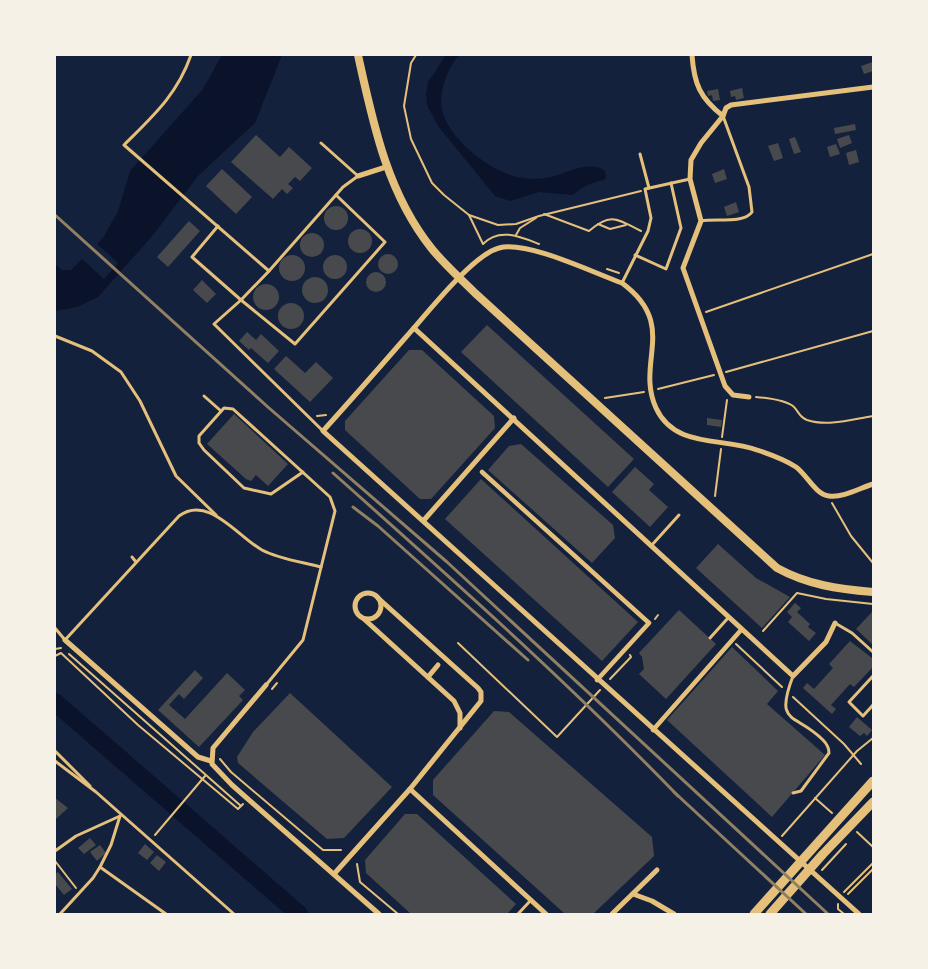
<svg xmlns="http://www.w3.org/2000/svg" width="928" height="969" font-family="Commissioner,sans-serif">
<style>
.water{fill:#0b132b}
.pier{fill:#14213d}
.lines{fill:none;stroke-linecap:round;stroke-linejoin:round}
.river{stroke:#0b132b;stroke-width:18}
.building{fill:#48494c}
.path{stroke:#e5c07b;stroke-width:2}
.service{stroke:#e5c07b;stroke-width:3}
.pedestrian{stroke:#e5c07b;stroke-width:4.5}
.minor{stroke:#e5c07b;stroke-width:5}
.tertiary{stroke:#e5c07b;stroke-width:8}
.primary{stroke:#e5c07b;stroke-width:9}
.rail{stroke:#918062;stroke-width:3}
</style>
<rect width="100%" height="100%" fill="#14213d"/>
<g class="water">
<polygon points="222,55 282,55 255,123 198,176 153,235 98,297 77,307 55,311 55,264 62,270 71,270 103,238 118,211 130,171 203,89"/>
<path d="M446 55H459C447 69 439 90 442 109 447 139 494 175 523 178 531 179 539 179 546 178 565 175 588 158 605 171L606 179 587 185 572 195 539 192 510 201 495 196 438 126 427 105 426 95 428 82Z"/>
</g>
<polygon class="pier" points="95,242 118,263 104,279 80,257"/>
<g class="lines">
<polyline class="river" points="55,702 299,914"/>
</g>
<g class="building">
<polygon points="873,62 873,71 864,74 861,66"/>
<polygon points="742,88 744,98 736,100 735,96 731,97 730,91"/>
<polygon points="718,89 720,100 713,101 712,95 708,96 707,91"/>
<polygon points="855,124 856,130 835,134 834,128"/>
<polygon points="256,135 280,157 289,147 312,168 300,181 295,177 288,184 293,188 287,194 282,189 273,199 231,162"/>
<polygon points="849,135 852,143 840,148 837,139"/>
<polygon points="795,137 801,152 794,154 789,139"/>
<polygon points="778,143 783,158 774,161 768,146"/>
<polygon points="836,144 840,154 830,157 827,147"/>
<polygon points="856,150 859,162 849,165 846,153"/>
<polygon points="222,169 252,197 236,214 206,186"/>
<polygon points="724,169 727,179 715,183 712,174"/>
<polygon points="736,202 739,212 727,216 724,207"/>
<circle cx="336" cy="218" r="12"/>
<polygon points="189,221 200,231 168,267 157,257"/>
<circle cx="360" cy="241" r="12"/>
<circle cx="312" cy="245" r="12"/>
<circle cx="388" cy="264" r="10"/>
<circle cx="292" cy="268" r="13"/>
<circle cx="335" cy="267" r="12"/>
<circle cx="376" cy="282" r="10"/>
<circle cx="315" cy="290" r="13"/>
<polygon points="202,280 216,294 207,303 193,290"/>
<circle cx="266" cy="297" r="13"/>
<circle cx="291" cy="316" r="13"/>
<polygon points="487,325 634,459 608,487 461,352"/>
<polygon points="247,332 256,340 261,334 279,351 268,363 251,348 249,350 239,341"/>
<polygon points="409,350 422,350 494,416 495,428 431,499 420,499 345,430 345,421"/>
<polygon points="286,356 305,373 316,362 333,378 310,402 274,369"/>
<polygon points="234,414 288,464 268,486 256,475 251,481 246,479 207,444"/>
<polygon points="707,418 722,420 721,427 707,425"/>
<polygon points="521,444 613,525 615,538 592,563 488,470 509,446"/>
<polygon points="635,467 654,484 649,490 668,507 650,527 612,492"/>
<polygon points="481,479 638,622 602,661 445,519"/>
<polygon points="718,544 756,578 790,597 762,628 696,568"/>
<polygon points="795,603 801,608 797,612 810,624 808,627 816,633 809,641 788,622 792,617 787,612"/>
<polygon points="679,610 716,644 666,699 639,674 644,669 642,657 639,653"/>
<polygon points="872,612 873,614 873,645 856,629"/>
<polygon points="850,641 872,658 873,667 854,687 850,684 831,705 836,709 832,714 803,688 807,683 814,689 833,668 829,664"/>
<polygon points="732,647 778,691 767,704 825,755 772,817 667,720"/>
<polygon points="195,670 203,678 184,699 179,694 169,705 185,719 227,673 245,690 239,696 243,700 199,747 158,710"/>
<polygon points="290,693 392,787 344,838 327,839 238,763 237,757 253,732"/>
<polygon points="494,711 509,712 652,837 654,856 593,914 565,914 433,795 433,780"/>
<polygon points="857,717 872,730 867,736 864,733 860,736 849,727"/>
<polygon points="55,798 68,808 55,820"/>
<polygon points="405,814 417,814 516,904 507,914 411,914 366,873 365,860"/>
<polygon points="90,838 96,845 84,854 78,848"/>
<polygon points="145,844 154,852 147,860 138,853"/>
<polygon points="100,845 106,853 97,861 90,852"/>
<polygon points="157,855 166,862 159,871 150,863"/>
<polygon points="58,872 72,889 64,895 55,884 55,874"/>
</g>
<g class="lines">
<g class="path">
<path d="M416 55 411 63 404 106 411 139 432 183 444 195 469 215 483 244C499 227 521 237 539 244"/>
<path d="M544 214 589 231C611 212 617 219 641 231"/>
<polyline points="469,215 498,225 516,224 539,216 641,191"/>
<polyline points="598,224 610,229 626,225"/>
<polyline points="516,235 520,228 536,218"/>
<polyline points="607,269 619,273"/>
<polyline points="706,312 873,254"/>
<polyline points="726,372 873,331"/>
<polyline points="658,389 714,375"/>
<path d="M756 397C767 398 786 400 794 407 799 412 799 417 807 420 828 427 853 419 873 416"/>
<polyline points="605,398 644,392"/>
<polyline points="317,416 326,415"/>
<polyline points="722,437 727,400"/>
<polyline points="715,496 721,449"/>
<polyline points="832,503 851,536 873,563"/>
<polyline points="873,608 873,610"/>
<polyline points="655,619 658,615"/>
<polyline points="763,631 797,593 826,599 873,604"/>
<polyline points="458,643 557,737 600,690"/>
<polyline points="736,644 782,687"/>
<polyline points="55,649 61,648"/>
<polyline points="69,654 241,806"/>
<polyline points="55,656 61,653 138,725 238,809 243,804"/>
<polyline points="610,679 631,657 630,655"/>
<polyline points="272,689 277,683"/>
<polyline points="793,697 844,744 861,764"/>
<polyline points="220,759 231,772 323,850 341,850"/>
<polyline points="815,798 832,813"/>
<polyline points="857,832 873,847"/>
<polyline points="155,835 205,776"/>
<polyline points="782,836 857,751 873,738"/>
<polyline points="55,861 76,888"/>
<polyline points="357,864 360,882 398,914"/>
<polyline points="822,870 846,844"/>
<polyline points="844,892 873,863"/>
<polyline points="848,894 873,869"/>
<polyline points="838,904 838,909 844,914"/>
</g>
<g class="service">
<path d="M191 55C177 95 153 116 124 145L269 271 343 187 358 176 321 143"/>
<polyline points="640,154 649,188"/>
<path d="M701 221C715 218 744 224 752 212L749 187 723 116"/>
<polyline points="218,226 192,257 241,300 269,271"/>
<polyline points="635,255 666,269 681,228 671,183"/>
<polyline points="622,283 648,231 651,218 645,189 690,179"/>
<polyline points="55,336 92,351 121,372 140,401 176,476 216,515"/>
<polyline points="204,396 221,411"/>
<polyline points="323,431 214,324 241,300 295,344 385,242 336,195"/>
<polyline points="651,546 679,515"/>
<polyline points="132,557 136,562"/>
<polyline points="835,623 852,633 873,652"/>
<path d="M55 628 65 640 179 516C208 494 238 537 262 550 279 559 302 562 321 567"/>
<polyline points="710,638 728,618"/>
<polyline points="873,676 849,702 863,716 873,705"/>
<polyline points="266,685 303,640 335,511 330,497 233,409 224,408 199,436 199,443 204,450 244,488 271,494 303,472"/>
<polyline points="55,751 90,786"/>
<polyline points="55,761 96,792 234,914"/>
<path d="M793 793 801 791 829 753C829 747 827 744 823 740 795 712 774 726 793 676"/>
<polyline points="120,816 111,845 100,867 166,914"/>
<polyline points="55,851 76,836 120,816"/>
<polyline points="60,914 93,878 100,867"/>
<polyline points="518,914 531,900"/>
</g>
<g class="pedestrian">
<polyline points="482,472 649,623 597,680"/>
<polyline points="653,730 741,630"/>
</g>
<g class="minor">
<path d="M692 55C694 84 700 98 723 116L701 143 691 160 690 179 701 221 683 268 725 386 733 395 749 397"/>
<polyline points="723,116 726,108 731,105 873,87"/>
<polyline points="358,176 386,167"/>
<polyline points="414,328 793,676 826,642 835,623"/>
<polyline points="424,520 514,418"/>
<circle cx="368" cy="606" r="13"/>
<polyline points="364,619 454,701 460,713 460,728"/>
<polyline points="65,640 198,757 211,761"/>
<polyline points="428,677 438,665"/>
<polyline points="266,685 213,748 212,764 232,785 379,914"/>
<polyline points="410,789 546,914"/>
<polyline points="334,874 410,789 481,701 481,692 478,688 378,598"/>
<polyline points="633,894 652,901 674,914"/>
<polyline points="612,914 657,870"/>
<path d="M859 914 323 431C351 400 379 368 406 337 426 315 472 255 499 248 526 240 594 273 622 283 679 325 635 362 656 408 675 449 723 437 757 450 769 454 785 460 796 467 807 475 815 494 829 496 843 498 860 488 873 484"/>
</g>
<path class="tertiary" d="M358 55C373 123 387 193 432 249 445 265 461 279 475 293L777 568C808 585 838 589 873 592"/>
<g class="primary">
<polyline points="754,914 873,781"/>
<polyline points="770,914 823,854 873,802"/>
</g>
<g class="rail">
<polyline points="55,215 269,408 447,562 828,914"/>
<path d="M333 473C451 578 569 683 678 796"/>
<polyline points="353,507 378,526 528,660"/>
<polyline points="674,792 806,914"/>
</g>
</g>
<rect width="928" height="969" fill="none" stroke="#f6f1e7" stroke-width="112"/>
</svg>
